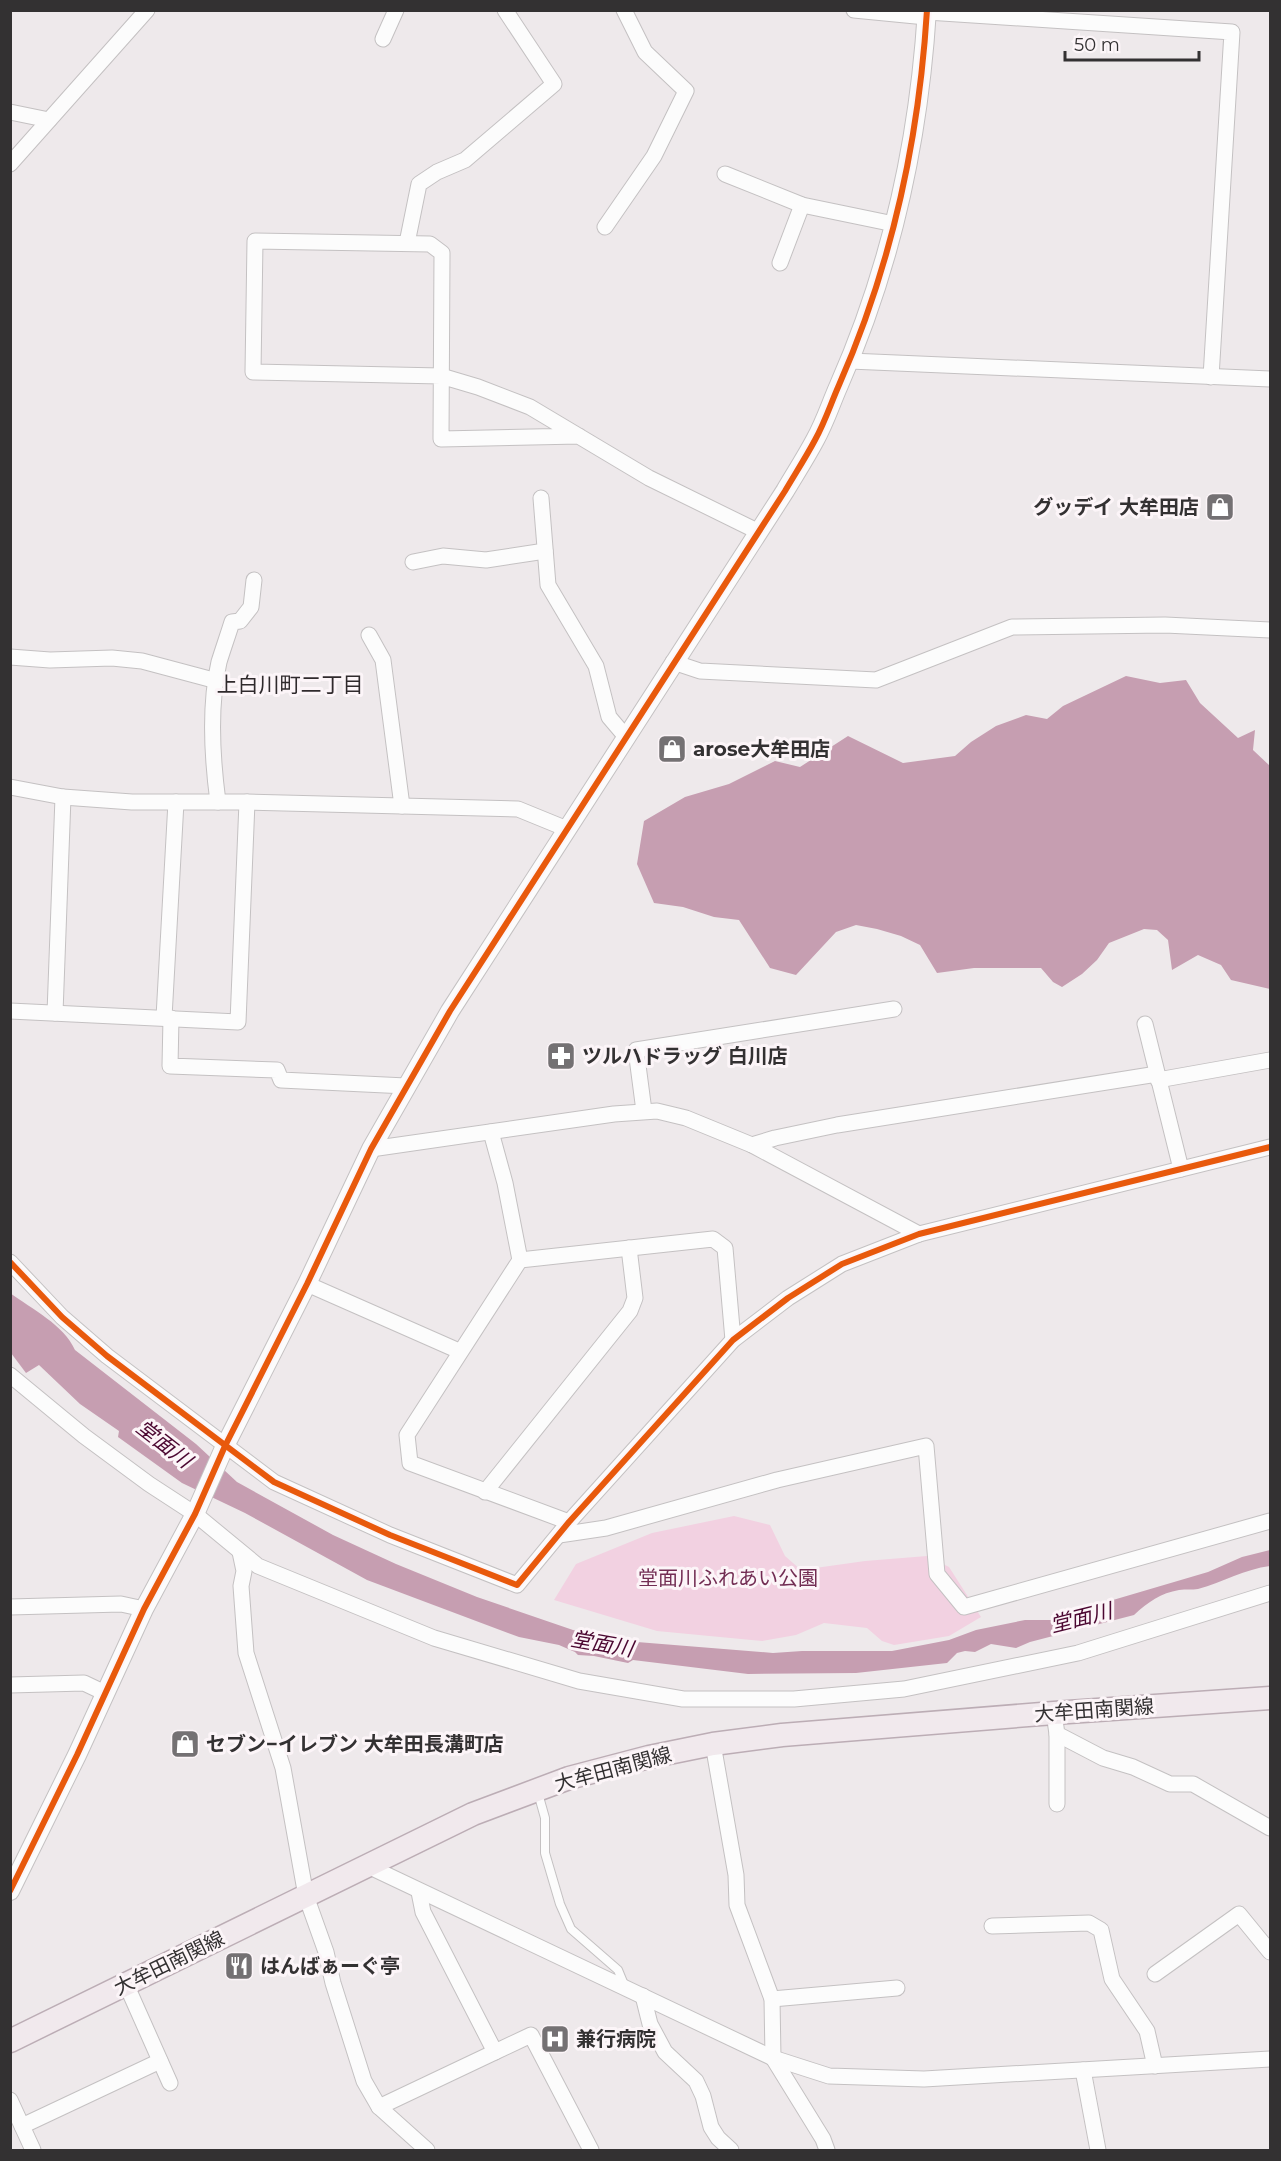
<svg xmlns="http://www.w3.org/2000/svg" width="1281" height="2161" font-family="Montserrat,'Noto Sans JP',sans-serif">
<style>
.green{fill:#f2d1e1}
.water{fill:#c69eb1}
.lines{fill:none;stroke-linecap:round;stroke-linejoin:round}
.service-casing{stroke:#c4c1c2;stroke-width:10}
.minor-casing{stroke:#c4c1c2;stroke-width:17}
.tertiary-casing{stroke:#c4c1c2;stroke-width:20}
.primary-casing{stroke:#bcadb5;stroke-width:25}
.service{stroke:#fcfcfc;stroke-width:8}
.minor{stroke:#fcfcfc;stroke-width:15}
.tertiary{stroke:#fcfcfc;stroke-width:18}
.primary{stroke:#f1e9ed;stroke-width:22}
.cycleway-casing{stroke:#fcf5f8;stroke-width:10}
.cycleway{stroke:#e8590c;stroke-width:6}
.labels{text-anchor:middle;stroke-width:6;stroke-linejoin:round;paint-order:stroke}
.poi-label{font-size:20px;font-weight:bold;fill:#333132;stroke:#fcf5f8;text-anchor:start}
.park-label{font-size:20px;fill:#722d53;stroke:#fcf5f8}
.street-label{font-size:20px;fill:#333132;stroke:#fcf5f8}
.neighbourhood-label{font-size:21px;fill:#2f2a2c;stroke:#fcf5f8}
.water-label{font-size:21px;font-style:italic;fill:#4b0731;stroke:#fcf5f8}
</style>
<rect width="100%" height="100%" fill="#eee9eb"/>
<polygon class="green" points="734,1516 770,1525 785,1556 801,1570 865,1561 927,1556 949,1567 981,1617 949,1636 894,1645 882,1641 867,1628 824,1623 796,1635 762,1641 657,1631 554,1600 576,1564 652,1533"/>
<g class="water">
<polygon points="1126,676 1160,683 1186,680 1200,703 1238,738 1255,730 1253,750 1270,766 1270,989 1231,980 1221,965 1198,955 1172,970 1168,940 1157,930 1144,929 1109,943 1097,960 1082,974 1062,987 1053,982 1041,968 974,968 937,973 920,945 901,936 877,929 856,925 836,932 796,975 770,968 739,920 714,917 683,907 654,903 637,864 644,821 685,797 729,784 775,761 800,767 848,736 903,763 955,756 971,742 996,726 1026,715 1047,719 1063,706"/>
<path d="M10 1293C32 1309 64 1325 75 1350L196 1444 237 1482 333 1535 396 1564 477 1597 573 1630 637 1642 773 1653 802 1651H892L949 1640 976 1630 1025 1620H1073L1113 1600 1208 1572 1242 1557 1270 1550V1566C1245 1569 1223 1582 1198 1589 1192 1590 1186 1589 1179 1590 1161 1593 1148 1602 1134 1615L1030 1642 1016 1648 991 1644 975 1652 965 1651 957 1653 947 1663 856 1673 748 1674 633 1660 628 1663 594 1656 578 1655 575 1652 559 1645 519 1637 367 1580 245 1513 182 1483 118 1437 119 1431 80 1404 39 1365 26 1373 11 1353Z"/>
</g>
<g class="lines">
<g class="service-casing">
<polyline id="service" points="538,1793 545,1818 545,1853 560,1904 571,1929 618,1970 625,1987"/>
</g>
<g class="minor-casing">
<g id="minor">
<polyline points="854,10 926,17"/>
<polyline points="927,12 1232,32 1211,377"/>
<polyline points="383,39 396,10"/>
<polyline points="10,112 49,120"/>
<polyline points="10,164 147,10"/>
<polyline points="725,174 802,205 894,224"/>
<polyline points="605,227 654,156 686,91 645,52 624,10"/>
<polyline points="407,243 419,184 437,172 465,160 554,84 505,10"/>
<polyline points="780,263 802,205"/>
<polyline points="850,361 1270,379"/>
<polyline points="579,436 441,439 442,253 430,244 255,241 253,372 441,376 478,387 530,407 649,478 759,532"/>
<polyline points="541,498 548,585 596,666 609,717 626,737"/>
<polyline points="413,562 443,556 486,560 545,551"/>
<polyline points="369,635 383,660 402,806"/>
<polyline points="10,657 50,660 112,658 142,661 217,681"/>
<polyline points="673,662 700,671 876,680 1012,627 1165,625 1270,630"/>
<polyline points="10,787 63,797 132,802 247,802 518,809 567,829"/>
<path d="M218 802C212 757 209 706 219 662 223 649 228 635 232 622L240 621 251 607 254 580"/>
<polyline points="10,1011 238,1022 247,802"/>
<polyline points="55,1013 63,797"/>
<polyline points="164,1017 176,802"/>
<polyline points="171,1018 170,1066 277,1070 281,1080 406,1086"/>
<polyline points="1145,1024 1181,1169"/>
<polyline points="1158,1080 1270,1060"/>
<polyline points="644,1111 636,1050 894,1009"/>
<polyline points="491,1132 505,1183 520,1260 407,1435 410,1463 569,1522"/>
<polyline points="752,1145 775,1138 837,1125 1157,1074"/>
<polyline points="371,1149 614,1114 657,1111 686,1118 752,1145 919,1234"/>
<polyline points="520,1260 713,1239 725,1248 733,1340"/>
<polyline points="10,1262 62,1317 107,1356 274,1482 390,1535 517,1585 569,1522 733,1340 788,1298 842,1264 919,1234 1270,1147"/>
<polyline points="307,1284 459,1351"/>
<polyline points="10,1375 84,1436 149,1484 195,1514 258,1566 434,1638 579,1681 683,1699 794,1699 904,1689 1078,1653 1270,1593"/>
<polyline points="485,1492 630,1311 635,1298 629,1248"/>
<polyline points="559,1535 606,1528 777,1480 926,1446 937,1574 964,1607 1270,1521"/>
<polyline points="240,1552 244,1571 241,1586 246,1653 283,1768 306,1896 326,1952 333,1983 364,2081 379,2107 427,2150"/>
<polyline points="10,1607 121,1604 144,1609"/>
<polyline points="10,1685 84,1683 105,1693"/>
<polyline points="1054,1713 1057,1734 1103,1758 1133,1767 1170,1784 1193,1784 1270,1828"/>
<polyline points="1057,1734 1057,1804"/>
<polyline points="713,1744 736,1875 737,1905 772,1999 773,2058 823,2139 827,2150"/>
<polyline points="368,1866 773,2058 829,2076 924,2079 1270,2059"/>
<polyline points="419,1892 423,1912 495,2052 531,2035 591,2150"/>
<polyline points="992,1926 1089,1923 1101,1930 1112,1979 1147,2031 1155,2066"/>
<polyline points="1155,1974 1239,1914 1270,1952"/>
<polyline points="126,1984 170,2083"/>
<polyline points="643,1996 650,2024 665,2052 696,2081 703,2096 711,2127 718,2138 731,2150"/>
<polyline points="772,1999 897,1988"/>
<polyline points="1083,2070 1098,2150"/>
<polyline points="10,2100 33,2150"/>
<polyline points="379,2107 495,2052"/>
<polyline points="22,2126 160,2061"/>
</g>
</g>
<g class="tertiary-casing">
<path id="tertiary" d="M10 1891 77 1755 144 1609 195 1514 225 1446 307 1284 371 1149 450 1011 785 491C795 474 806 457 815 440 825 422 831 403 839 385 891 267 919 139 927 10"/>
</g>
<g class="primary-casing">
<polyline id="primary" points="10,2041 473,1814 569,1778 649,1757 713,1744 782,1735 1054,1713 1270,1698"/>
</g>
<use href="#service" class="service"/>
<use href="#minor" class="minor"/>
<use href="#tertiary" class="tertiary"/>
<use href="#primary" class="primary"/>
<g class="cycleway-casing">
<g id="cycleway">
<polyline points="10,1262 62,1317 107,1356 274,1482 390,1535 517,1585 569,1522 733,1340 788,1298 842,1264 919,1234 1270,1147"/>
<path d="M10 1891 77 1755 144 1609 195 1514 225 1446 307 1284 371 1149 450 1011 785 491C795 474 806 457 815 440 825 422 831 403 839 385 891 267 919 139 927 10"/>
</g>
</g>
<use href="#cycleway" class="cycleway"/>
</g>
<defs>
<g id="shop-square" transform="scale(1.5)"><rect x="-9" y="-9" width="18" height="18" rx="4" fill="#747173" stroke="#fcf5f8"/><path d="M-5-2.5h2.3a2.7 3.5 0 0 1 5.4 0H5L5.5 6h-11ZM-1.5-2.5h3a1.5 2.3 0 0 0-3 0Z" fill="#fff"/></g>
<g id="pharmacy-square" transform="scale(1.5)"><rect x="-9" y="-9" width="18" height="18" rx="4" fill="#747173" stroke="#fcf5f8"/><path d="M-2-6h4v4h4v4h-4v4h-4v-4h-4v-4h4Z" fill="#fff"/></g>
<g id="restaurant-square" transform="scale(1.5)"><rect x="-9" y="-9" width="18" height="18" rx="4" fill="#747173" stroke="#fcf5f8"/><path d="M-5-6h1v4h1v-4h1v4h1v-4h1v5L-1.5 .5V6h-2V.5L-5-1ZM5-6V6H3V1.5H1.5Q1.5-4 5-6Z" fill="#fff"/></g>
<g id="hospital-square" transform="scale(1.5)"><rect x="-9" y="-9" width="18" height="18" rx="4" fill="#747173" stroke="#fcf5f8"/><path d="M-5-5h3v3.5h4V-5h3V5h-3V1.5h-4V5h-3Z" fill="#fff"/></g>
</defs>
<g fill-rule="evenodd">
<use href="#shop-square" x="1220" y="507"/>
<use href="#shop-square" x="672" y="749"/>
<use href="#pharmacy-square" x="561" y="1056"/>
<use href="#shop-square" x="185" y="1744"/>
<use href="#restaurant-square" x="239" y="1966"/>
<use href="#hospital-square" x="555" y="2039"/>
</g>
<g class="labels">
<g class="poi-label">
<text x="1199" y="514" text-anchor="end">グッデイ 大牟田店</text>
<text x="693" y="756">arose大牟田店</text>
<text x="582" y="1063">ツルハドラッグ 白川店</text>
<text x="206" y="1751">セブン−イレブン 大牟田長溝町店</text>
<text x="260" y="1973">はんばぁーぐ亭</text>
<text x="576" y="2046">兼行病院</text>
</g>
<g class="park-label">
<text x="728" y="1585">堂面川ふれあい公園</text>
</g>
<g class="street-label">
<text transform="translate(1094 1710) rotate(-4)" y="7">大牟田南関線</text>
<text transform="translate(613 1769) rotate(-15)" y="7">大牟田南関線</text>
<text transform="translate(169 1963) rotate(-26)" y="7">大牟田南関線</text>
</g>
<g class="neighbourhood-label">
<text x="290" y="692">上白川町二丁目</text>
</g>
<g class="water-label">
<text transform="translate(164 1444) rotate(38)" y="7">堂面川</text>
<text transform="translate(1081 1618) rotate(-14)" y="7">堂面川</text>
<text transform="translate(602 1644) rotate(10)" y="7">堂面川</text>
</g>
</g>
<rect width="1281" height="2161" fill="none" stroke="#333132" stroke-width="24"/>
<path d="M1065 51v9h134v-9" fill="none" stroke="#333132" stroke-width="3"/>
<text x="1074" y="51" font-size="18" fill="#333132" stroke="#fcf5f8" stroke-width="4.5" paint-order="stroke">50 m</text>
</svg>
